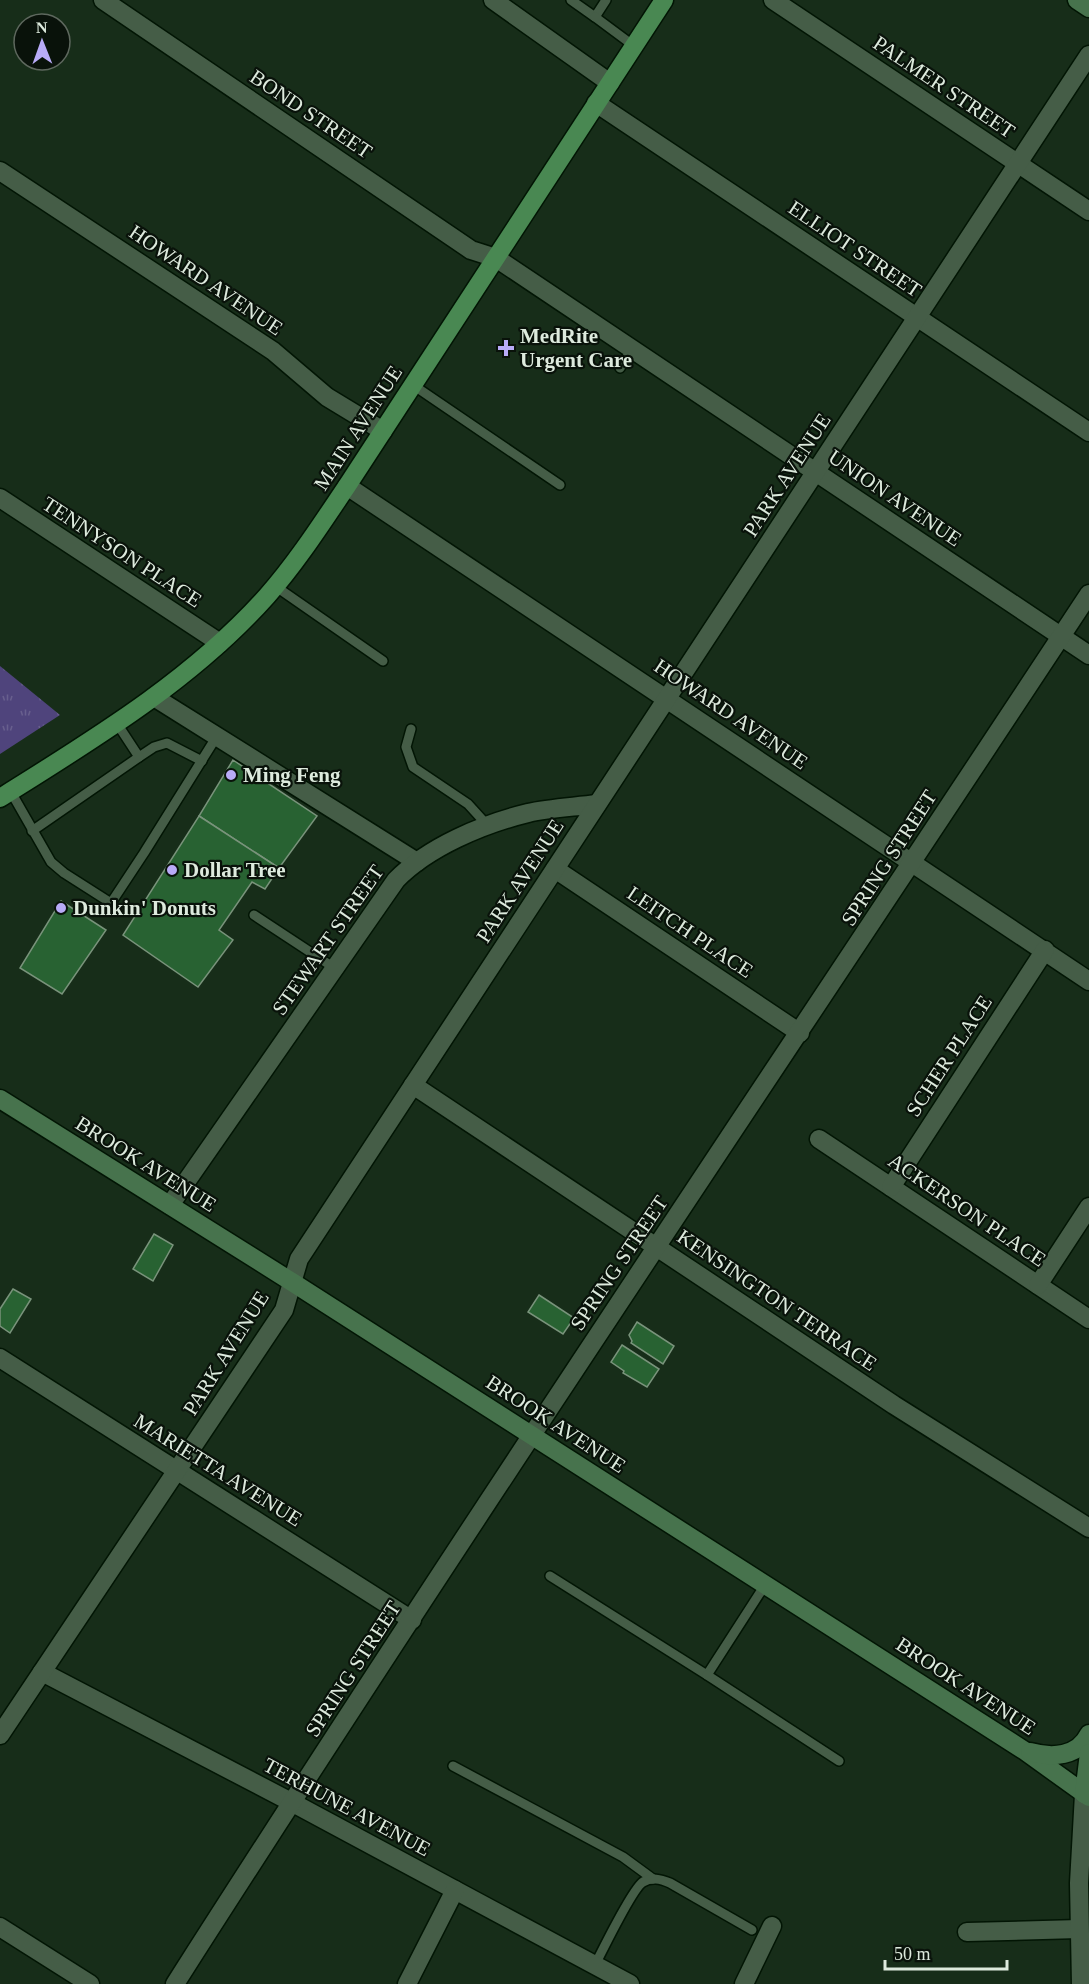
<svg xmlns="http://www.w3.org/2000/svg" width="1089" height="1984" font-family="Georgia,serif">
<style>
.grass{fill:url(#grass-tufts)}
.building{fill:#286232;stroke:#79937b;stroke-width:1.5}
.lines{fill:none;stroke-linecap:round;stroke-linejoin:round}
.service-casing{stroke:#021504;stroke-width:12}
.minor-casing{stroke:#021504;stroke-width:21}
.tertiary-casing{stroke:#021504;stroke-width:21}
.secondary-casing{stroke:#021504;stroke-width:21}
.primary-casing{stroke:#021504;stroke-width:21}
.service{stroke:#455d47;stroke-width:9}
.minor{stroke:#455d47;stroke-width:18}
.tertiary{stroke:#455d47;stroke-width:18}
.secondary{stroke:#47734d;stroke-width:18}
.primary{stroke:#498852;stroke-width:18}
.poi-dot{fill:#b8abf7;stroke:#09120a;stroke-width:2}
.labels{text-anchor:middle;stroke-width:4.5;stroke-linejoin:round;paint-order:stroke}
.street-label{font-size:21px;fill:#ddeadd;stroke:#09120a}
.poi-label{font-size:21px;font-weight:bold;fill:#ddeadd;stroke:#09120a;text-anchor:start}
</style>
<defs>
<pattern id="grass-tufts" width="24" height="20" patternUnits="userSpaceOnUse" patternTransform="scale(1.5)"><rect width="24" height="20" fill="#4f447c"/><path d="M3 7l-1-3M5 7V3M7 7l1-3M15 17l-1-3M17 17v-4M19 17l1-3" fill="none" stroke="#685f8e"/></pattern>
</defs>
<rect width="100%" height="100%" fill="#172d19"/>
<polygon class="grass" points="0,666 60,715 0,754"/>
<g class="building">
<polygon points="233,760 317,816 279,868 199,816"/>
<polygon points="199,816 279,868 265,889 252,882 219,930 233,940 198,987 123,935"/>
<polygon points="61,901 106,930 62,994 20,968"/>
<polygon points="154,1234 173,1245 153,1281 133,1269"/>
<polygon points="13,1289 31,1299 10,1333 0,1326 0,1309"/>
<polygon points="539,1295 574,1318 563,1334 528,1312"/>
<polygon points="637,1322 674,1346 663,1364 631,1343 632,1341 629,1335"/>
<polygon points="622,1345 659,1369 647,1387 623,1373 624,1371 611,1362"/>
</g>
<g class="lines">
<g class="service-casing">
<g id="service">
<polyline points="571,0 595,17 606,0"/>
<polyline points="595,17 634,46"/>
<polyline points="620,368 632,349"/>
<polyline points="413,385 560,485"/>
<polyline points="275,586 383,661"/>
<polyline points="411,729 406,747 413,767 468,804 488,826"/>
<polyline points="139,757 154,747 167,743 202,761"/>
<polyline points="11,792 51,862 64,873 111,903 144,853 217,736"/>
<polyline points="32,831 139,757 116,722"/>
<polyline points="254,915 336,969"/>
<polyline points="550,1576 707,1675 765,1585"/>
<polyline points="707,1675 839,1761"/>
<polyline points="453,1766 623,1857 653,1879"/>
<path d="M595 1965C602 1951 633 1888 643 1882 652 1877 660 1879 670 1883L752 1930"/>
</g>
</g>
<g class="minor-casing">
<g id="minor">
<polyline points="103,0 471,250 496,258 1089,655"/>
<polyline points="493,0 610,83"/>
<polyline points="773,0 1089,211"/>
<polyline points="596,103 1089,432"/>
<polyline points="0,171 273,351 327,397 383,431"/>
<polyline points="347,486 1089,981"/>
<polyline points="0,498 220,643"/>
<polyline points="154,697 417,862"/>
<polyline points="555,869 800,1033"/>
<polyline points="413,1085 894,1405 1089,1528"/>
<polyline points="819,1139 1089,1319"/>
<polyline points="891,1187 1045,950"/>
<path d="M170 1205 396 880C428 847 483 824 528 813 550 808 575 807 597 804"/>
<polyline points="1038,1285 1089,1207"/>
<polyline points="0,1358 412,1620"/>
<polyline points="42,1672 293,1803 630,1984"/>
<polyline points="0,1735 284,1310 299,1259 1089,55"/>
<polyline points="0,1927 90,1984"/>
<polyline points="967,1932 1079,1929"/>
<path d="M175 1984C473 1517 784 1057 1089 594"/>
<polyline points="407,1984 455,1890"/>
<polyline points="744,1984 772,1926"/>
</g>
</g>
<g class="tertiary-casing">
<polyline id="tertiary" points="1081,1984 1079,1883 1084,1794"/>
</g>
<g class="secondary-casing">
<g id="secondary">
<polyline points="1077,0 1089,8"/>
<polyline points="0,1099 292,1282 1025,1751 1089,1797"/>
<path d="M1030 1752C1052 1758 1078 1757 1089 1734"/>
<polyline points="1084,1794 1089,1753"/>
</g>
</g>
<g class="primary-casing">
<path id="primary" d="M0 798C94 739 192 680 267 596 297 562 322 523 347 486L664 0"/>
</g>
<use href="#service" class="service"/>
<use href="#minor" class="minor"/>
<use href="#tertiary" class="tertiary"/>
<use href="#secondary" class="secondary"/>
<use href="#primary" class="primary"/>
</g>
<g class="poi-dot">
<path d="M503 339h6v6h6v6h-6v6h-6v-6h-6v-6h6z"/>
<circle cx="231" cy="775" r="6"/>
<circle cx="172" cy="870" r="6"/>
<circle cx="61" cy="908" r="6"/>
</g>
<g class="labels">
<g class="street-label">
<text transform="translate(944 87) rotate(34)" y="7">PALMER STREET</text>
<text transform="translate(311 114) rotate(34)" y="7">BOND STREET</text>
<text transform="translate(855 249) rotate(34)" y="7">ELLIOT STREET</text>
<text transform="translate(206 280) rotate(34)" y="7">HOWARD AVENUE</text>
<text transform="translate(358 428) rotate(-57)" y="7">MAIN AVENUE</text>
<text transform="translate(787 475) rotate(-57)" y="7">PARK AVENUE</text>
<text transform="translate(895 498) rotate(34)" y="7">UNION AVENUE</text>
<text transform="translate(122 552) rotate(33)" y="7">TENNYSON PLACE</text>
<text transform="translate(731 714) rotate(34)" y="7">HOWARD AVENUE</text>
<text transform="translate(889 858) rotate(-57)" y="7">SPRING STREET</text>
<text transform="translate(520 881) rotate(-57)" y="7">PARK AVENUE</text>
<text transform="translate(690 932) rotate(34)" y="7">LEITCH PLACE</text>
<text transform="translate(328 940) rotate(-55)" y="7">STEWART STREET</text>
<text transform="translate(949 1056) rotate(-57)" y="7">SCHER PLACE</text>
<text transform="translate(146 1164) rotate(32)" y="7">BROOK AVENUE</text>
<text transform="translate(967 1210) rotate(34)" y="7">ACKERSON PLACE</text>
<text transform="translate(619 1263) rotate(-56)" y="7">SPRING STREET</text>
<text transform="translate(777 1300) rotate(34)" y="7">KENSINGTON TERRACE</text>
<text transform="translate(226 1353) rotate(-58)" y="7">PARK AVENUE</text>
<text transform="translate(556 1424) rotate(33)" y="7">BROOK AVENUE</text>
<text transform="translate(218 1470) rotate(32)" y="7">MARIETTA AVENUE</text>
<text transform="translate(353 1669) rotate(-57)" y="7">SPRING STREET</text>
<text transform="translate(966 1686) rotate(33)" y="7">BROOK AVENUE</text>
<text transform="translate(347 1807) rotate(28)" y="7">TERHUNE AVENUE</text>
</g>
<g class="poi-label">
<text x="520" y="343">MedRite<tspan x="520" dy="24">Urgent Care</tspan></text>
<text x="243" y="782">Ming Feng</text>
<text x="184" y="877">Dollar Tree</text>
<text x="73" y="915">Dunkin' Donuts</text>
</g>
</g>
<g transform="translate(42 42) rotate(359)"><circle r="28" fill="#09120a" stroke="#5e685e" stroke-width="1.5"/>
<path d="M0-4.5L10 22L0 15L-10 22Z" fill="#b8abf7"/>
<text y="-9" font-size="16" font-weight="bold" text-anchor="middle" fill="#ddeadd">N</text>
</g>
<path d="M885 1960v9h122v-9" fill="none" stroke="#ddeadd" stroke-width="3"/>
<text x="894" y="1960" font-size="18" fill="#ddeadd" stroke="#09120a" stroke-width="4.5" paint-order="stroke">50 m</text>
</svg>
